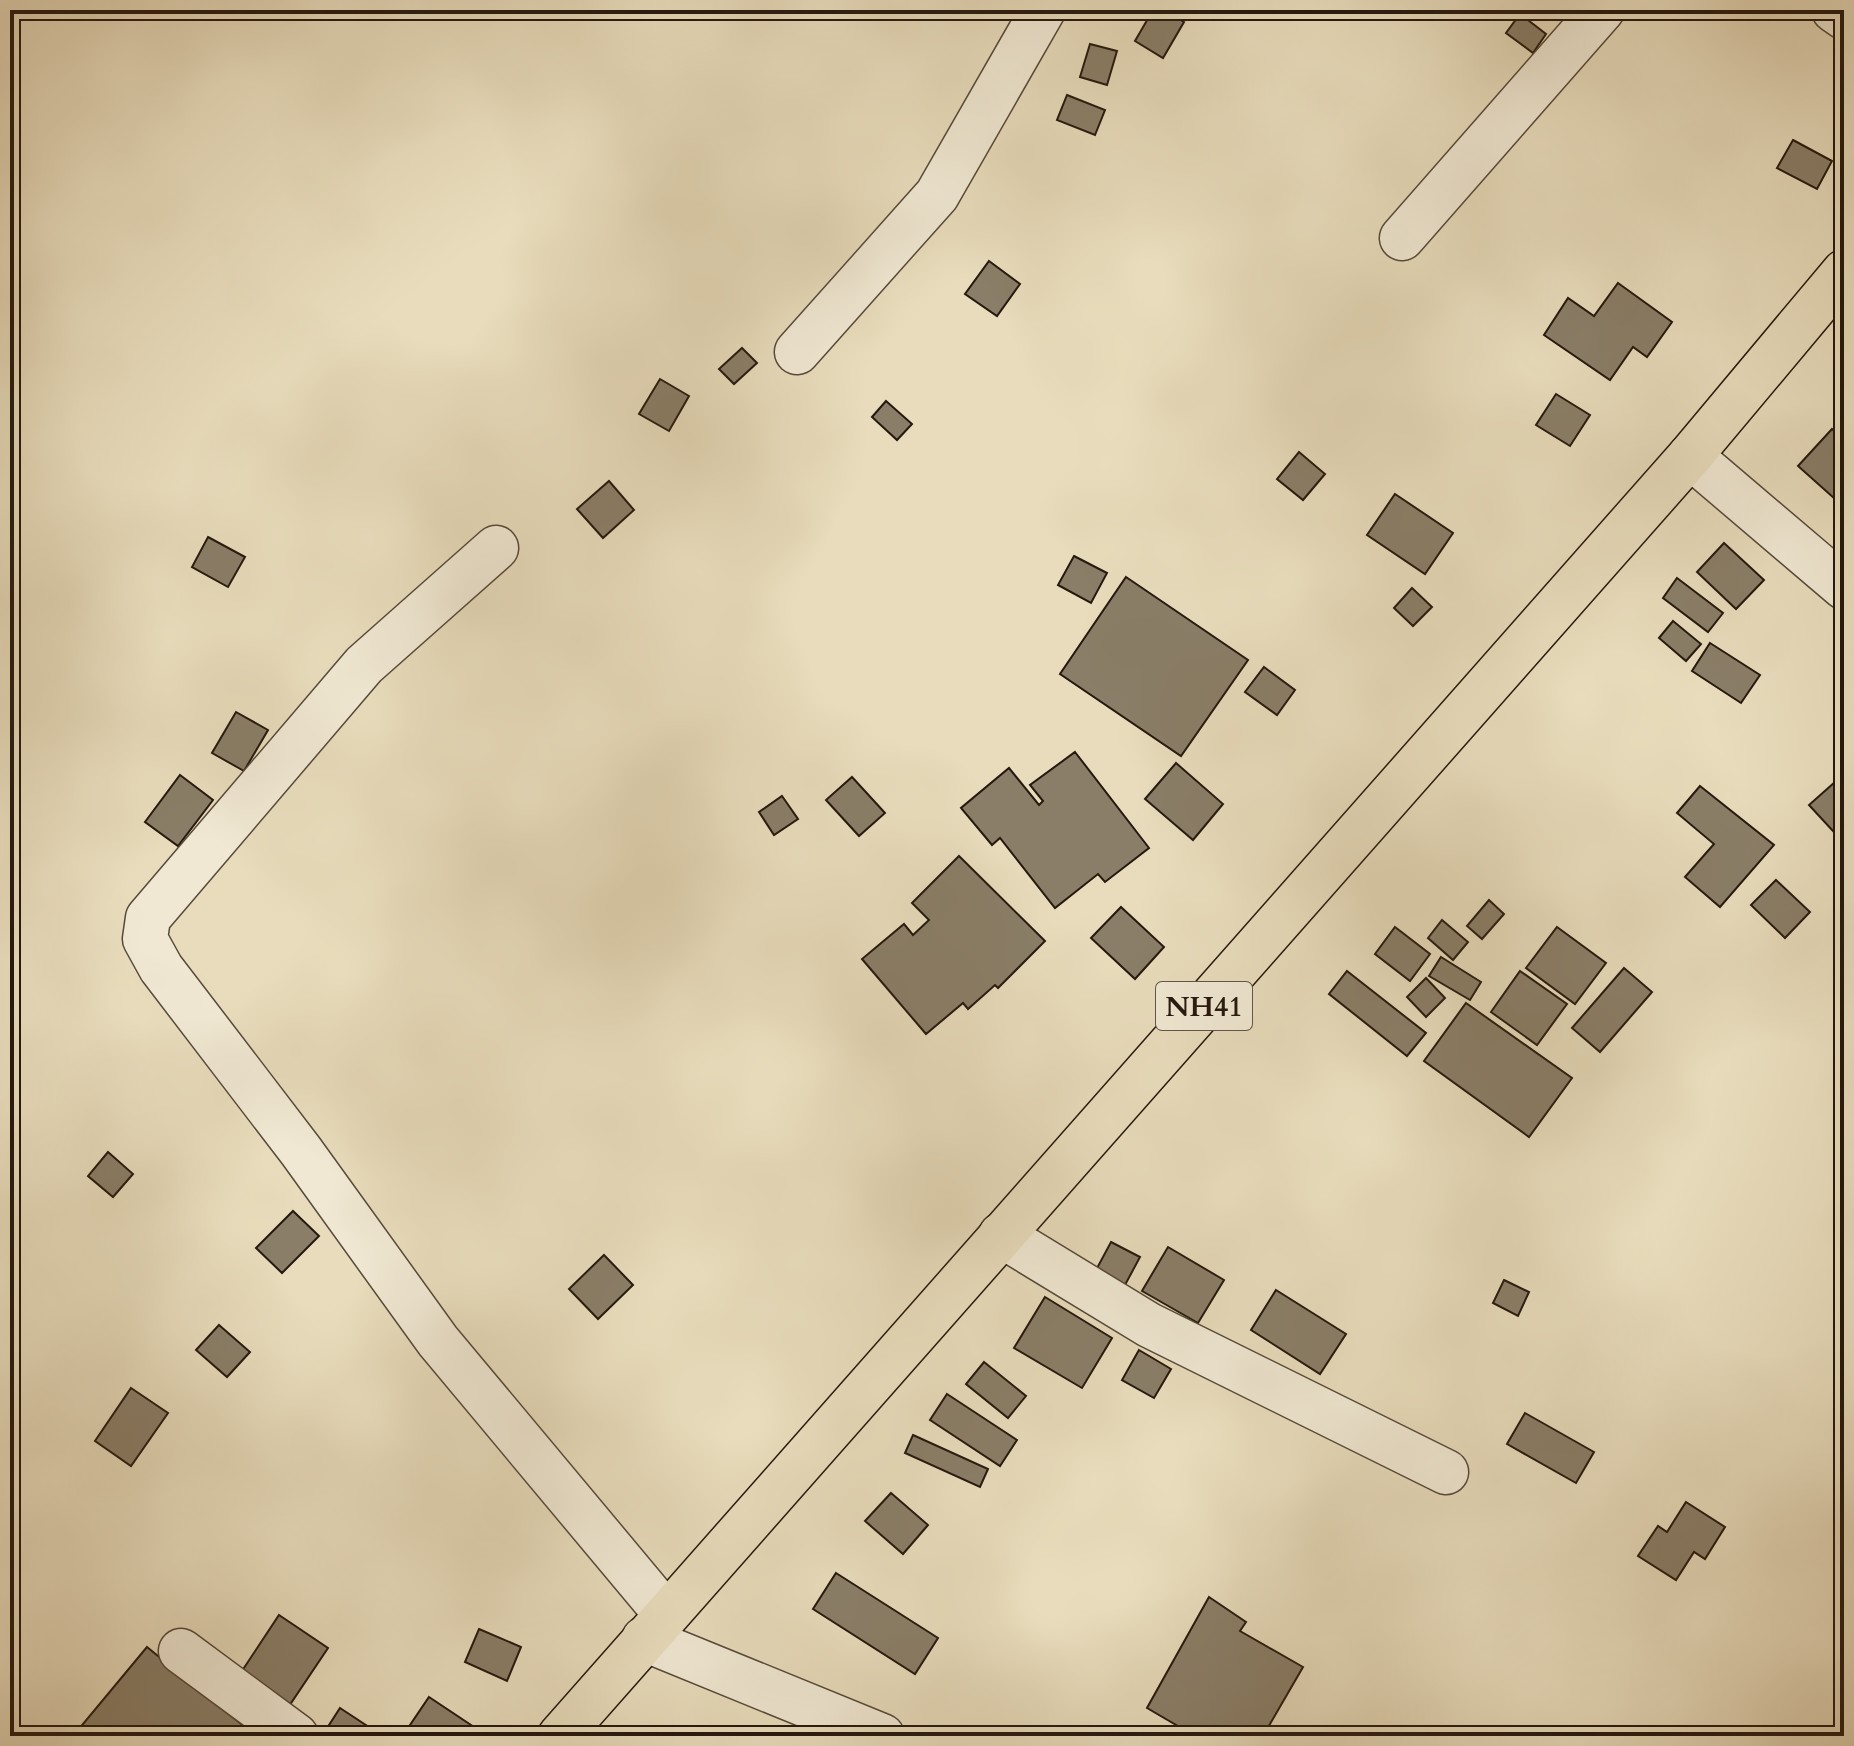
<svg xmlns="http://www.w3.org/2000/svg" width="1854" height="1746" font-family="Cardo,serif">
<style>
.building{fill:#8a7e68;stroke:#25180e;stroke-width:2}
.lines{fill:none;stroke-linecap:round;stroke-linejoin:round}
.minor-casing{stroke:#56493a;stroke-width:47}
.highway-casing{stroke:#25180e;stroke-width:47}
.minor{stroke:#f0e8d3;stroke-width:44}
.highway{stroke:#e8dcbc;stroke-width:44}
.labels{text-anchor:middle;stroke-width:6;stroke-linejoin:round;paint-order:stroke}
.shield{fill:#f0e8d3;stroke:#625649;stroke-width:2}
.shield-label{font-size:28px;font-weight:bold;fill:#25180e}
</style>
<rect width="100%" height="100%" fill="#e8dcbc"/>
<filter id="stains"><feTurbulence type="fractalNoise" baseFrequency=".0025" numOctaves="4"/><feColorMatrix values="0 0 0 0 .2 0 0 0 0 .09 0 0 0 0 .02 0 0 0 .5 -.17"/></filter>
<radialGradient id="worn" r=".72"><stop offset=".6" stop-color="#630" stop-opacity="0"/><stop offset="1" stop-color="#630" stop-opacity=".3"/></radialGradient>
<g class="building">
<polygon points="1153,10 1164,10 1184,22 1163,58 1135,41"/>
<polygon points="1520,14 1546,34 1533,53 1506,33"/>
<polygon points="1090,44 1117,51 1107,85 1080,77"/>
<polygon points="1067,95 1105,110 1095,135 1057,120"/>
<polygon points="1793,140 1832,161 1817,189 1777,168"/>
<polygon points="989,261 1020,284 997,316 965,294"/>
<polygon points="1618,283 1672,322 1647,357 1633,347 1610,380 1544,335 1568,298 1594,316"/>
<polygon points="742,348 757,363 734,384 719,369"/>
<polygon points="660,379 689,396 669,431 639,414"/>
<polygon points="1556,394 1590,415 1570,446 1536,425"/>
<polygon points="886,401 912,424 897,440 872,417"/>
<polygon points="1832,429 1844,440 1844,507 1798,466"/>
<polygon points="1299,452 1325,474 1303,500 1277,479"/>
<polygon points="609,481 634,510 603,538 577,509"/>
<polygon points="1395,494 1453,533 1425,574 1367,535"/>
<polygon points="208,537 245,557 228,587 192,567"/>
<polygon points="1724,543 1764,580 1736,609 1697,572"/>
<polygon points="1074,556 1107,573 1091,603 1058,585"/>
<polygon points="1126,577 1248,660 1181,756 1060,674"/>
<polygon points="1677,578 1723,613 1708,632 1663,598"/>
<polygon points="1412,588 1432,607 1413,626 1394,608"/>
<polygon points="1673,621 1701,644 1686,661 1659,638"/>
<polygon points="1710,643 1760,675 1741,703 1692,671"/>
<polygon points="1264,667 1295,690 1277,715 1245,692"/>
<polygon points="236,712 268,730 244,771 212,753"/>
<polygon points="1075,752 1149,848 1105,882 1098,874 1055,908 1000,838 992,845 961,808 1009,768 1039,805 1043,801 1030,785"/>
<polygon points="1176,763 1223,804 1193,840 1145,799"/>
<polygon points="1844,774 1844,843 1809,805"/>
<polygon points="180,775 213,800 178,846 145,822"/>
<polygon points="852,777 885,813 859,836 826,800"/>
<polygon points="1700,786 1774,845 1720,907 1685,877 1714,844 1677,813"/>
<polygon points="782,796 798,819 774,835 759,812"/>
<polygon points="959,856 1045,941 998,988 995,985 968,1009 963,1003 926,1034 862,959 904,924 913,935 929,920 912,903"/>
<polygon points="1776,880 1810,912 1785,938 1751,905"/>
<polygon points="1489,900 1504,914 1482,939 1467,926"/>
<polygon points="1121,907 1164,947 1135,979 1091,938"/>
<polygon points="1442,920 1468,942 1453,960 1428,938"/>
<polygon points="1395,927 1430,954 1410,981 1375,954"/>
<polygon points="1557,927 1606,963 1575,1004 1526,968"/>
<polygon points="1441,957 1481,982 1470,1000 1429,976"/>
<polygon points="1624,968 1652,992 1600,1052 1572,1028"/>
<polygon points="1347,971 1426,1033 1407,1056 1329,994"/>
<polygon points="1520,971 1567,1004 1537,1045 1491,1012"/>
<polygon points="1426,978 1445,998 1426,1017 1407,997"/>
<polygon points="1466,1003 1572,1078 1529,1137 1424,1061"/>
<polygon points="108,1152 133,1174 113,1197 88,1176"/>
<polygon points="293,1211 319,1236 282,1273 256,1248"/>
<polygon points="1111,1242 1140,1257 1125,1285 1096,1270"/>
<polygon points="1168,1247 1224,1280 1198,1323 1142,1291"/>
<polygon points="604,1255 633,1285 598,1319 569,1289"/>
<polygon points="1504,1280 1529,1292 1518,1316 1493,1303"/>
<polygon points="1276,1290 1346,1334 1320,1374 1251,1330"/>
<polygon points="1045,1297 1112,1338 1082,1388 1014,1348"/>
<polygon points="219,1325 250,1352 227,1377 196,1350"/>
<polygon points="1139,1350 1171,1369 1154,1398 1122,1380"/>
<polygon points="984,1362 1026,1396 1008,1418 966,1384"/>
<polygon points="131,1388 168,1413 131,1466 95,1441"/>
<polygon points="947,1394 1017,1440 1000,1466 930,1420"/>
<polygon points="1525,1413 1594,1452 1576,1483 1507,1444"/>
<polygon points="913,1435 988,1469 980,1487 905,1453"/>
<polygon points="891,1493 928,1525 903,1554 865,1521"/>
<polygon points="1686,1502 1725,1527 1705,1559 1694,1552 1676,1580 1638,1556 1658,1526 1667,1532"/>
<polygon points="836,1573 938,1638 915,1674 813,1609"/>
<polygon points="1209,1597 1246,1622 1240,1631 1303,1667 1263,1736 1195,1736 1147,1708"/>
<polygon points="279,1615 328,1648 283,1715 234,1683"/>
<polygon points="479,1629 521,1647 507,1681 465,1662"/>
<polygon points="147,1647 256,1736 73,1736"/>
<polygon points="429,1697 477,1729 472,1736 420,1736 408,1728"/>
<polygon points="340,1708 375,1731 372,1736 322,1736"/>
</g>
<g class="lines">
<g class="minor-casing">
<g id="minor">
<polyline points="1834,10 1844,17"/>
<polyline points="1402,238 1602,10"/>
<polyline points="797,352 937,195 1043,10"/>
<polyline points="1690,456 1844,587"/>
<polyline points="496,548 364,665 148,918 145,939 161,968 301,1151 438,1341 666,1614"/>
<polyline points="1001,1235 1149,1325 1446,1472"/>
<polyline points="644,1639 882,1736"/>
<polyline points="181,1651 296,1736"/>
</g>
</g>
<g class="highway-casing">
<polyline id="highway" points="560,1736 1690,456 1844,272"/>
</g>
<use href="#minor" class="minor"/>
<use href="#highway" class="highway"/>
</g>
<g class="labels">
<rect class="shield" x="1156" y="982" width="96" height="48" rx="6"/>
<g class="shield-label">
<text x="1204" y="1016">NH41</text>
</g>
</g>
<rect width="1854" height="1746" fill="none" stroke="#e8dcbc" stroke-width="40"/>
<rect x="12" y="12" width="1830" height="1722" fill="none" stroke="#25180e" stroke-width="4"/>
<rect x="20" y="20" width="1814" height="1706" fill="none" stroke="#25180e" stroke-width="2"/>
<rect width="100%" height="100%" filter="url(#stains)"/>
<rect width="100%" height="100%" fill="url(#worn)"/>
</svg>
